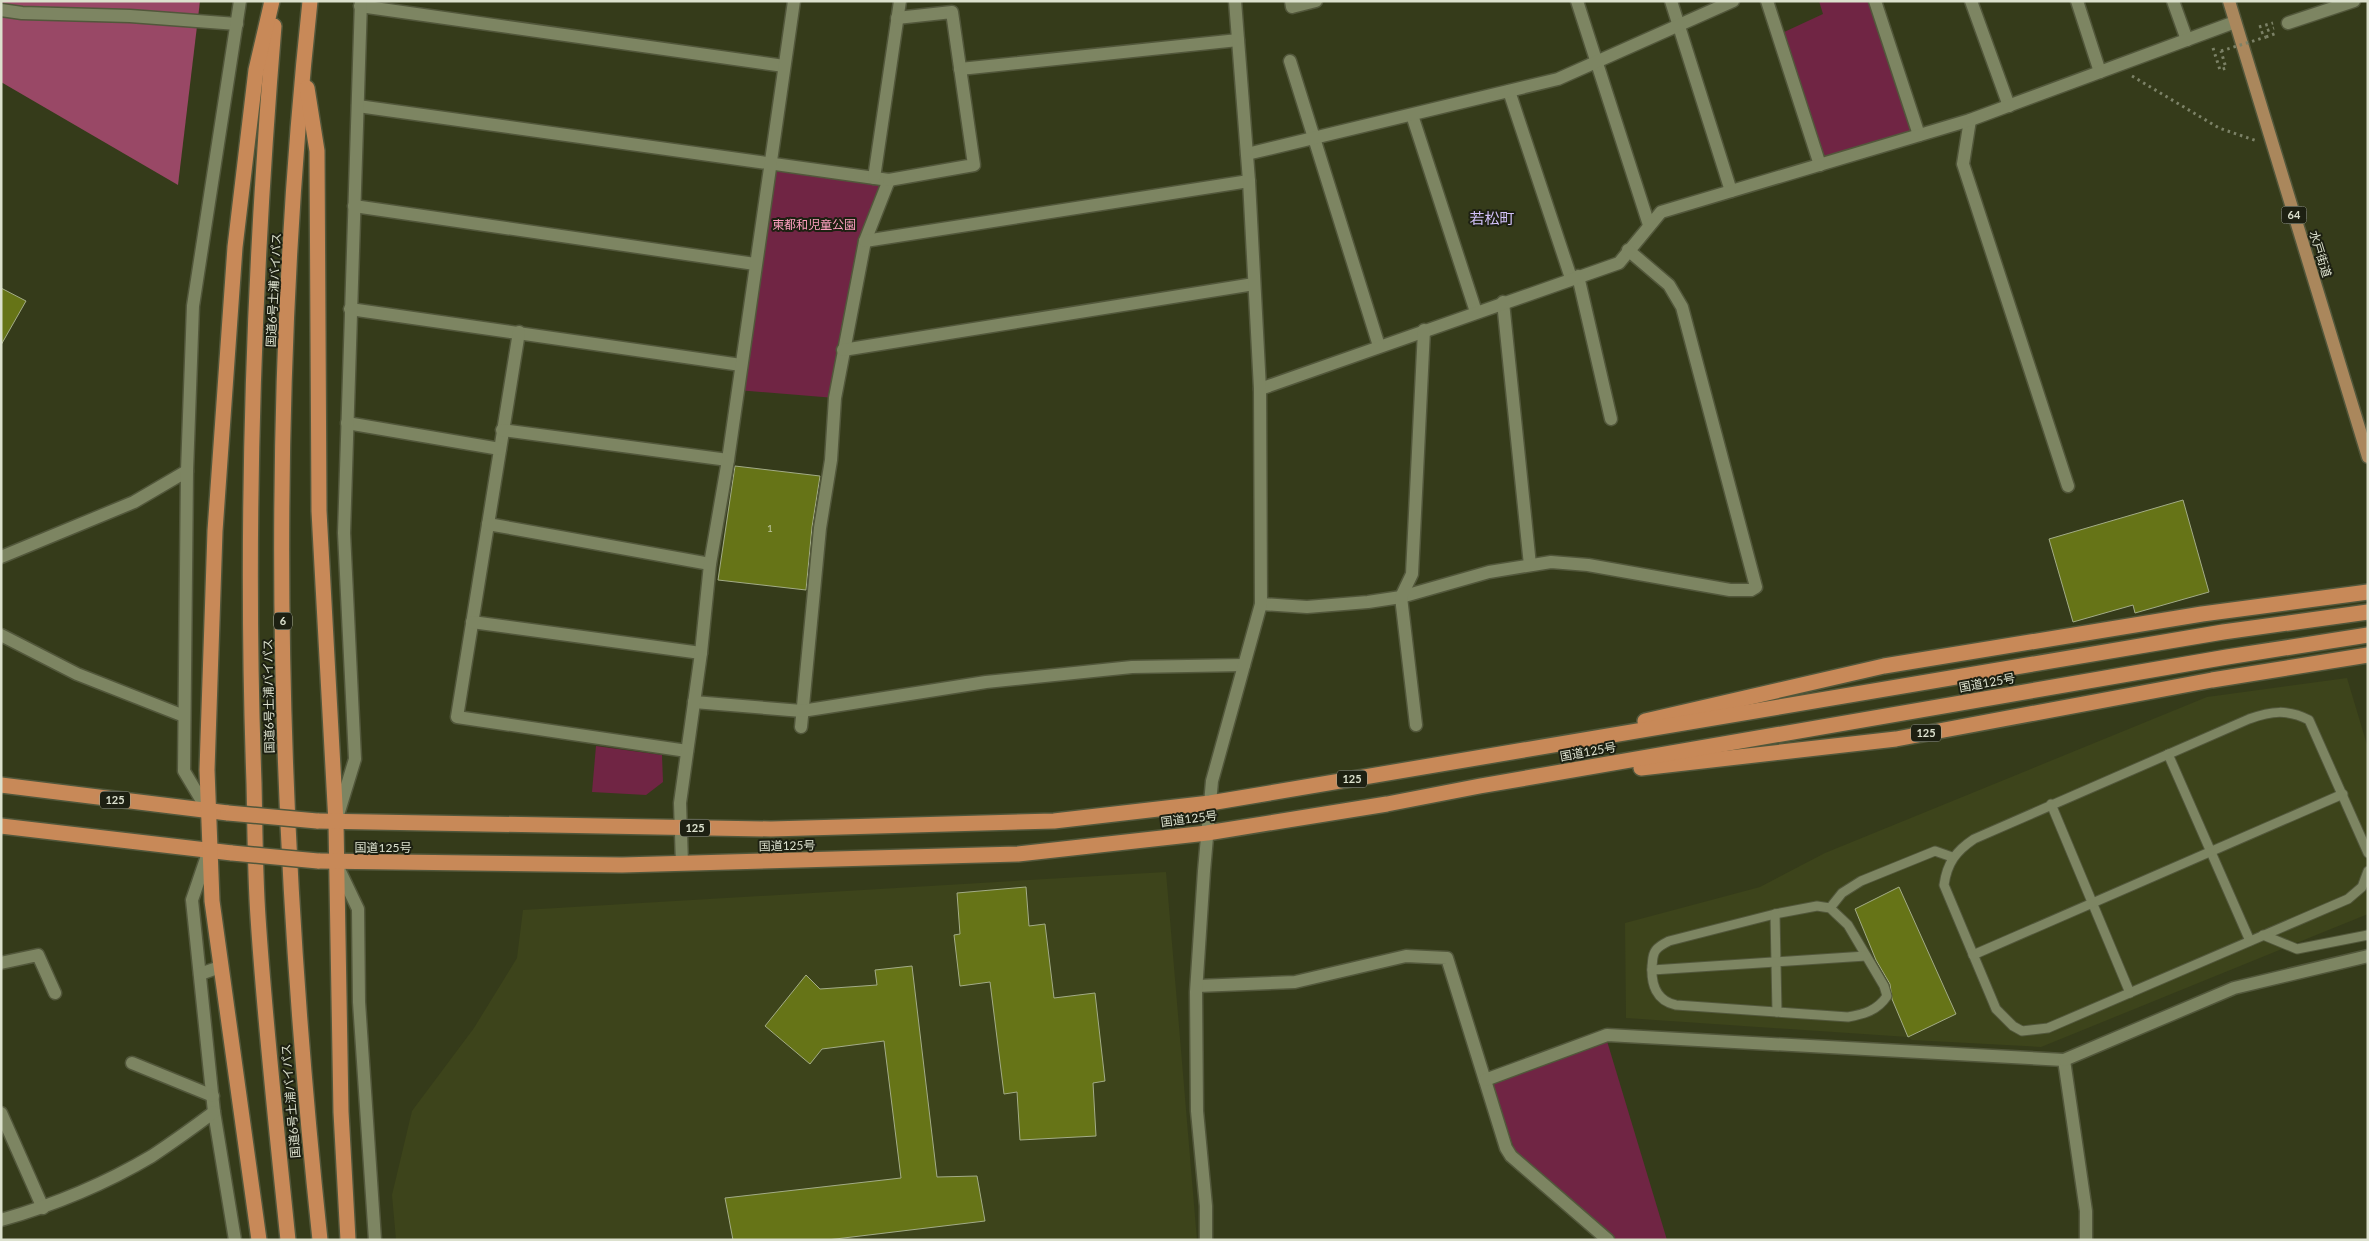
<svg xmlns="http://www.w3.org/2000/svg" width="2369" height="1241" font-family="Lato,'Noto Sans JP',sans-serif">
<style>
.built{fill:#3d441b}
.green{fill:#702544}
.forest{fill:#994866}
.building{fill:#667417;stroke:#a3ac87}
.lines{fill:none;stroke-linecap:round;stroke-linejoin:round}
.lane-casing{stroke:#52573b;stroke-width:11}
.street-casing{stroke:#52573b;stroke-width:15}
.secondary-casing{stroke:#52573b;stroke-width:15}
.primary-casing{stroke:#52573b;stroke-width:15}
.highway-casing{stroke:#52573b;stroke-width:18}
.path{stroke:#7c8267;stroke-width:3;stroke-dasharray:2.5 4;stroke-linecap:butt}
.lane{stroke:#7d8562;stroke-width:9}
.street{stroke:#7d8562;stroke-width:12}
.secondary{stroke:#7d8562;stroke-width:12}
.primary{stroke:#aa875c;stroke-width:12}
.highway{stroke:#c88958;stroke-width:15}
.highway-bridge-casing{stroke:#52573b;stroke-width:18;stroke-linecap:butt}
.path-bridge{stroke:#7c8267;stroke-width:3;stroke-dasharray:2.5 4;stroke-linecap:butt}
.highway-bridge{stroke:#c88958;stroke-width:15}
.labels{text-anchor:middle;stroke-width:4;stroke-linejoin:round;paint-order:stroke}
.number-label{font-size:10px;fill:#bec6a0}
.shield{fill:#1d2012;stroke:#a3a796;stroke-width:1}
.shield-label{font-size:11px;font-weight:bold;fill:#dce1ce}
.park-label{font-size:12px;fill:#fb9fbe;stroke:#1d2012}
.street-label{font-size:12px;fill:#dce1ce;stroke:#1d2012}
.quarter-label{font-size:15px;fill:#d1c0f9;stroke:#1d2012}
</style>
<rect width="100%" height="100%" fill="#353b1a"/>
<g class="built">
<polygon points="2347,678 2368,748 2368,914 2041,1047 1912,1040 1908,1037 1626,1018 1625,923 1760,887 1825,853 2207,697"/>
<polygon points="1166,872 1197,1240 396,1240 392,1195 412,1111 474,1028 517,958 523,910"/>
</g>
<g class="green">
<polygon points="1819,1 1870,1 1914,132 1822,159 1782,33 1823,14"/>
<polygon points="770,164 889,180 865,241 835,398 737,390"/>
<polygon points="596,746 662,755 663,782 646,795 592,792"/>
<polygon points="1607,1041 1667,1240 1617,1240 1515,1151 1491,1082"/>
</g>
<polygon class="forest" points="1,1 200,1 178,185 1,82"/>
<g class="building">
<polygon points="1,288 26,301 1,345"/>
<polygon points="735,466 820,476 812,527 806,590 718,580"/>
<polygon points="2183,500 2209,592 2135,613 2133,605 2073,622 2049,539"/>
<polygon points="1026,887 1029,926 1045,924 1054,998 1095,993 1105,1081 1093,1083 1096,1136 1020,1140 1017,1092 1004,1094 990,982 960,986 954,935 960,934 957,893"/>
<polygon points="1899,887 1956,1014 1908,1037 1892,999 1890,984 1876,960 1855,909"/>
<polygon points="912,966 937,1177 977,1176 985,1221 827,1240 733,1240 725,1198 901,1178 884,1041 822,1049 810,1064 765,1026 806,975 820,989 877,985 875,970"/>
</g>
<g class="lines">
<g class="lane-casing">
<g id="lane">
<polyline points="2168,754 2250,941"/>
<polyline points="2051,804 2130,993"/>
<path d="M2368 853 2309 720C2288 709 2271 711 2249 719L1974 839C1956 851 1947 863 1944 885L1996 1009 2013 1026 2022 1031 2048 1028 2348 899 2362 887 2368 871"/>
<path d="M1817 906 1830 908 1848 925 1884 986 1887 996C1877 1011 1864 1014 1848 1017L1676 1005C1656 1001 1651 984 1652 966 1653 960 1652 955 1656 950 1659 946 1665 943 1669 941L1775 914Z"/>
<polyline points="1830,908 1842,893 1861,881 1935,851 1952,857"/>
<polyline points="1775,914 1777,1012"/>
<polyline points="2263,935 2297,949 2368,935"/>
<polyline points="1973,955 2343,794"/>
<polyline points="1652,970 1866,956"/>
</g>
</g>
<g class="street-casing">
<g id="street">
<polyline points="1291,1 1292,7 1316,1"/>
<polyline points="1577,1 1649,225"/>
<polyline points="1671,1 1731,191"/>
<polyline points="1767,1 1820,165"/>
<polyline points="1875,1 1919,135"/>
<polyline points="1971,1 2009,106"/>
<polyline points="2077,1 2100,72"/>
<polyline points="2173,1 2187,40"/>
<polyline points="360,6 784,66"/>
<polyline points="1,10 22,13 130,16 237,24"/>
<polyline points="2288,23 2354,1"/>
<polyline points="1290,61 1379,346"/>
<polyline points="960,69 1238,40"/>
<polyline points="1509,91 1571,278"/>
<polyline points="358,106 889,180 865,241 835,398 831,460 820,528 801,727"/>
<polyline points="1412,115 1476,312"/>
<polyline points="1970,120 1963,164 2068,486"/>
<polyline points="1247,154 1558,79 1733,1"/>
<polyline points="874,178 900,1"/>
<polyline points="889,180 974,165 952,12 897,18"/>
<polyline points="354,206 755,264"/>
<polyline points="865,241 1249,181"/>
<polyline points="1578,276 1611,419"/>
<polyline points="1503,302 1530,565"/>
<polyline points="350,309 741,365"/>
<polyline points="519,332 457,717 687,751"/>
<polyline points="843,350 1254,284"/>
<polyline points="1260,389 1619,263 1661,212 1970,120 2235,22"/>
<polyline points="347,423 500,449"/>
<polyline points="502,430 728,460"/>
<polyline points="488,524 710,564"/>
<polyline points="1,557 134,502 187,471"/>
<polyline points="1261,604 1307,607 1368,602 1401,597 1489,572 1551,562 1588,565 1730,590 1751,590 1756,587 1682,307 1669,285 1628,250"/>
<polyline points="472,622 701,653"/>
<polyline points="1,635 77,674 184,716"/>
<polyline points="694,702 802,711 986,682 1132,667 1244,665"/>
<polyline points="1416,725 1401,597 1412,574 1424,330"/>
<polyline points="208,811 184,771 187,471 193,306 240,1"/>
<polyline points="337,818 355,759 344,533 361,1"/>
<polyline points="208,853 192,900 214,1112 235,1240"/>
<polyline points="682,864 680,803 701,653 710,564 728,460 794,1"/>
<polyline points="337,865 358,909 359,1002 375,1240"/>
<polyline points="1,963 38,955 55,993"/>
<polyline points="200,974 220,967"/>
<polyline points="1197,986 1295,982 1406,956 1447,958 1506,1148 1511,1156 1608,1240"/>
<polyline points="132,1063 213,1096"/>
<polyline points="1485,1080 1607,1035 2064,1060 2086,1211 2086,1240"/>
<polyline points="1,1113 43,1208"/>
<path d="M1 1220C54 1205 105 1184 152 1156 173 1142 194 1127 214 1112"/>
<polyline points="1206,1240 1206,1206 1197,1111 1196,992 1204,871 1212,781 1261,604 1260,389 1249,181 1235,1"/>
</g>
</g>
<g class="secondary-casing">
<polyline id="secondary" points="2064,1060 2234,988 2368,956"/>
</g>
<g class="primary-casing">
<polyline id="primary" points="2229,1 2368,457"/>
</g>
<g class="highway-casing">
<g id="highway">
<path d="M310 1C266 412 276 829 320 1240"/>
<path d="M274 26C253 278 245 531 254 783 255 828 255 873 258 917 265 1025 277 1133 288 1240"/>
<polyline points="307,88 317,151 319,511 336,823 341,1112 348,1240"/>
<polyline points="1645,721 1884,666 2202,614 2368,592"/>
<polyline points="1641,768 1896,739 2212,680 2368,655"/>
<polyline points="1,785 228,813"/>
<polyline points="317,821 771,829 1054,821 1210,803 2223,632 2368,612"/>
<polyline points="1,826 232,853"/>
<polyline points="318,861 622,865 1018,854 1207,833 1387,804 1480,786 2227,657 2368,635"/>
<polyline points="259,1240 212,901 207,770 215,531 235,247 256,70 272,1"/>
</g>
</g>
<g class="path">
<polyline points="2259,27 2273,23"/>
<polyline points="2261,33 2274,28"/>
<polyline points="2266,37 2277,33"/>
<polyline points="2213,48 2220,70 2226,68 2221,51"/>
<polyline points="2132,76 2219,128 2257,141"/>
</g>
<use href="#lane" class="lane"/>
<use href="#street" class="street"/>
<use href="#secondary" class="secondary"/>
<use href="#primary" class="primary"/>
<use href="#highway" class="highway"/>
<g class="highway-bridge-casing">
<g id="highway-bridge">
<polyline points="228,813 317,821"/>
<polyline points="232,853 318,861"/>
</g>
</g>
<polyline class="path-bridge" points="2221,51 2266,37"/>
<use href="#highway-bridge" class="highway-bridge"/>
</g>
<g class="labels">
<g class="number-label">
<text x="770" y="532">1</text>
</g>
<g class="shield">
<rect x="2281.5" y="206.5" width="25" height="17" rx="4"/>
<rect x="274" y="612.5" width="18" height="17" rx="4"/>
<rect x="1911" y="724.5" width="30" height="17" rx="4"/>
<rect x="1337" y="770.5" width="30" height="17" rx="4"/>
<rect x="100" y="791.5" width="30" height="17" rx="4"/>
<rect x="680" y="819.5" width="30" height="17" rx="4"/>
</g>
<g class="shield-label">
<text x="2294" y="219">64</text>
<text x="283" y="625">6</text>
<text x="1926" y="737">125</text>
<text x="1352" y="783">125</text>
<text x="115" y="804">125</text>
<text x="695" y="832">125</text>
</g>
<g class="park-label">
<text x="814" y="229">東都和児童公園</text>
</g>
<g class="street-label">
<text transform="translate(2320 254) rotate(73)" y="4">水戸街道</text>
<text transform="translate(274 290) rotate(-87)" y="4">国道6号土浦バイパス</text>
<text transform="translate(1987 683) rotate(-10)" y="4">国道125号</text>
<text transform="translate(269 696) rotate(-91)" y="4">国道6号土浦バイパス</text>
<text transform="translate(1588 752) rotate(-10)" y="4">国道125号</text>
<text transform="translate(1189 819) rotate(-7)" y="4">国道125号</text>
<text transform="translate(787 846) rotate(-1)" y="4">国道125号</text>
<text x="383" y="852">国道125号</text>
<text transform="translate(291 1101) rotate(-95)" y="4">国道6号土浦バイパス</text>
</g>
<g class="quarter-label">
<text x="1492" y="224">若松町</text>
</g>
</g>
<rect width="2369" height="1241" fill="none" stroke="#dce1ce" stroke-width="5"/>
</svg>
